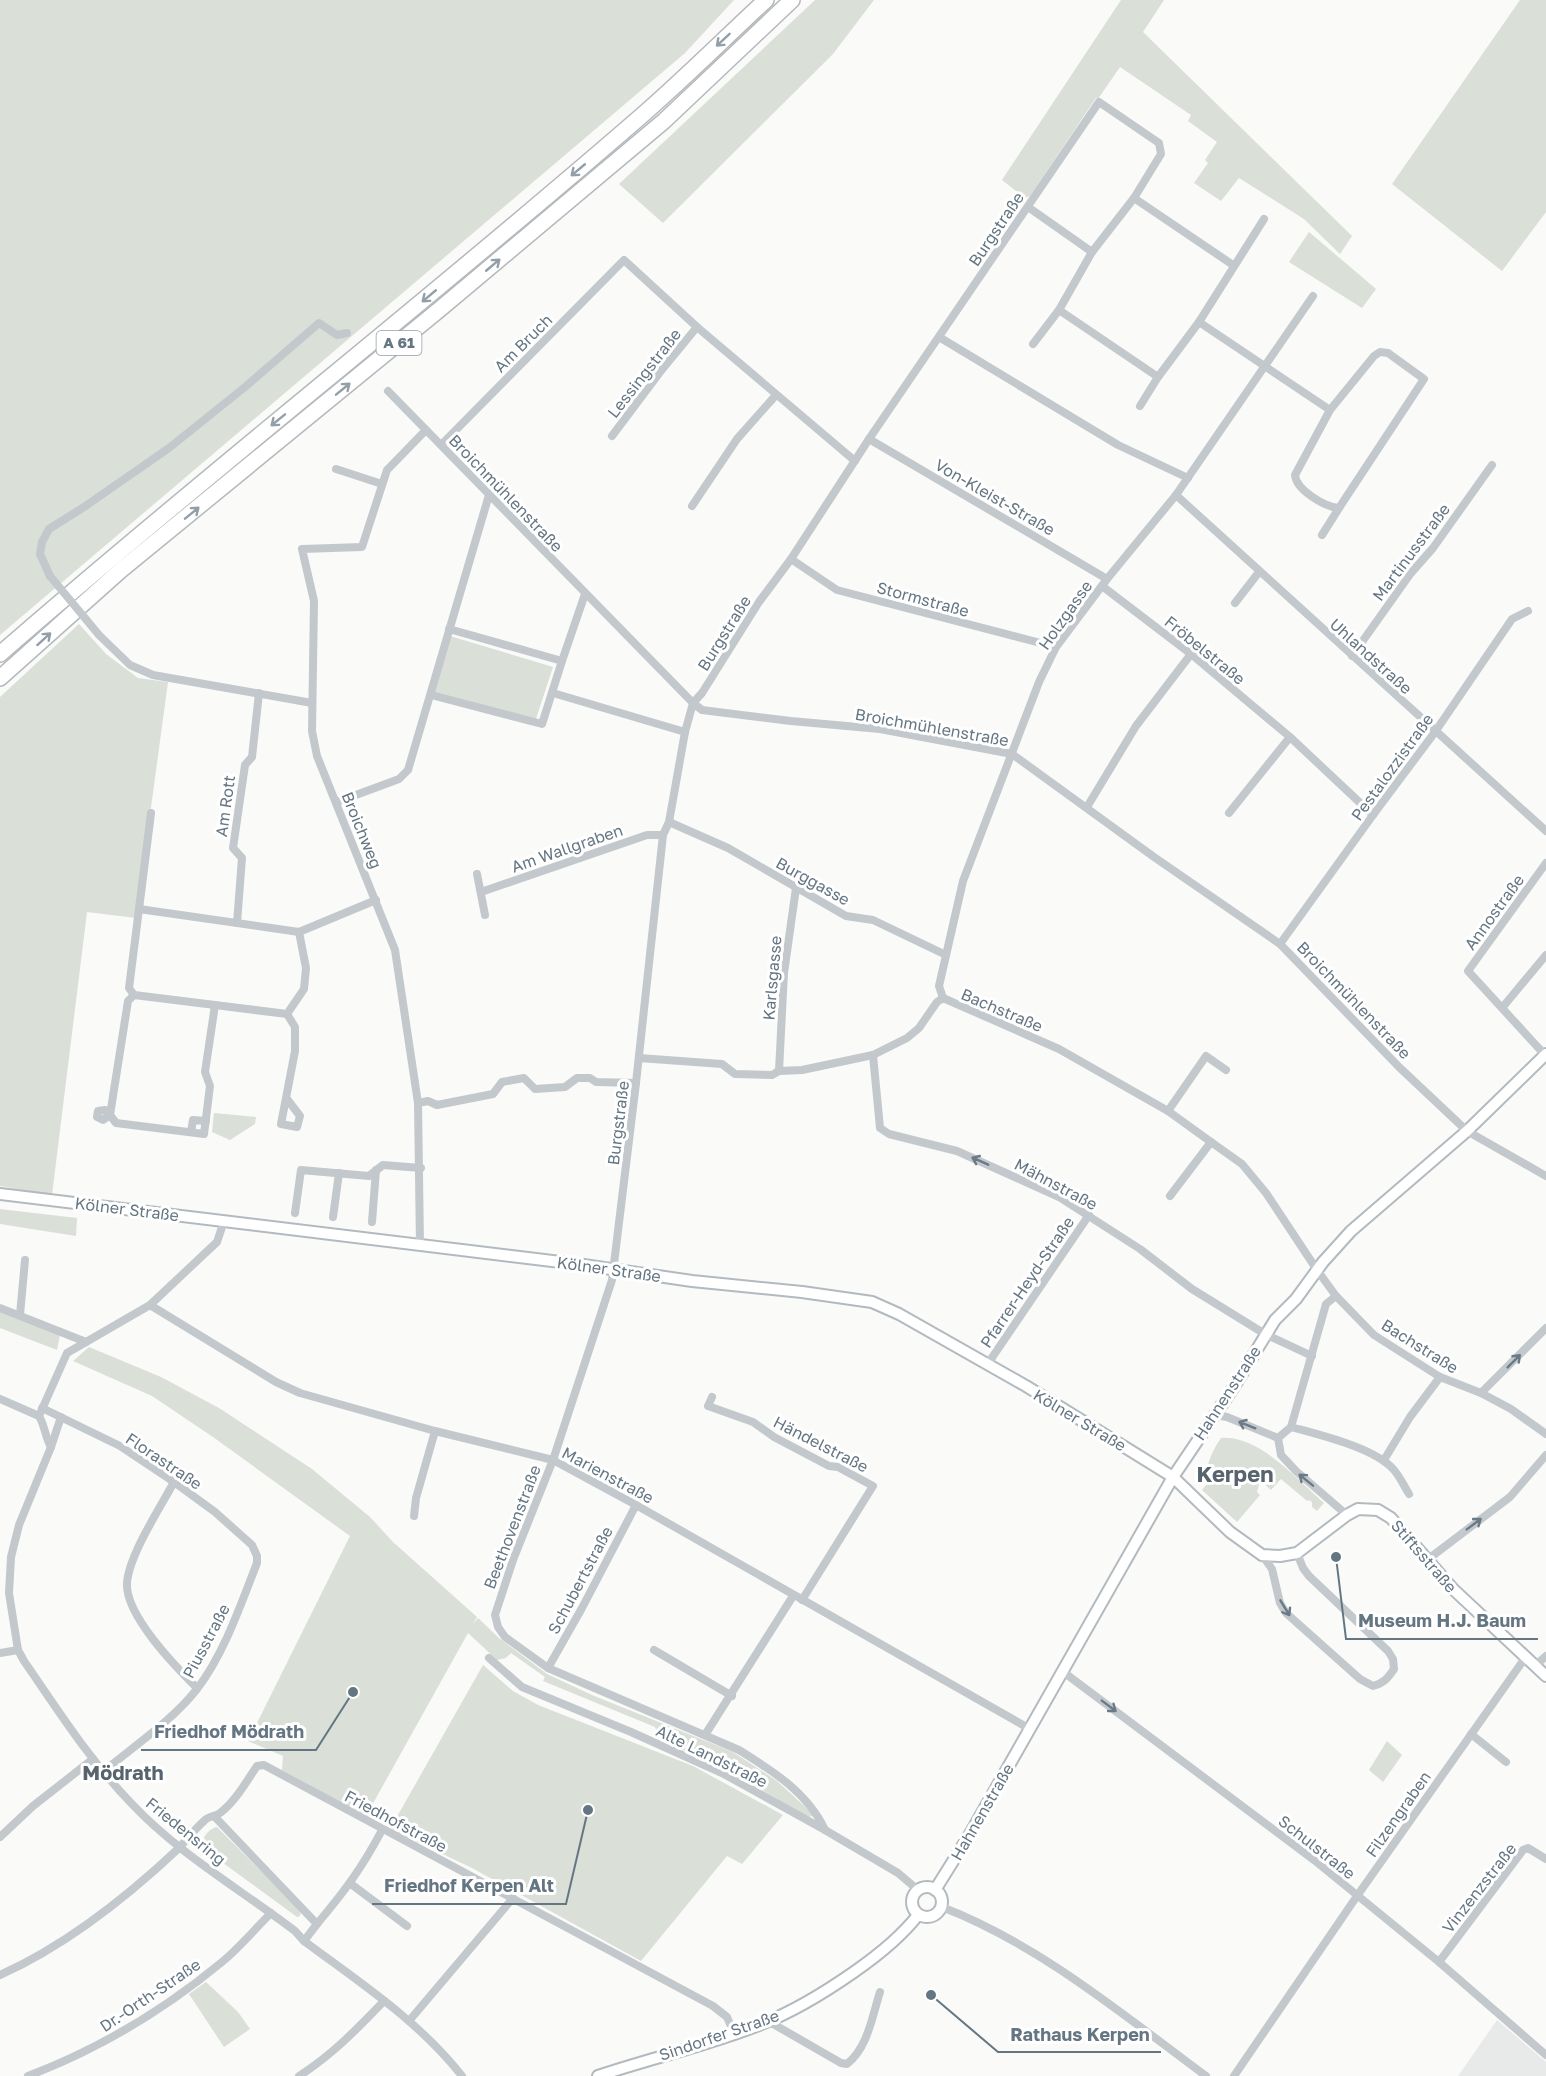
<svg xmlns="http://www.w3.org/2000/svg" width="1546" height="2076" font-family="'Golos Text',sans-serif">
<style>
.built{fill:#e8e9e9}
.green{fill:#dadfd7}
.lines{fill:none;stroke-linecap:round;stroke-linejoin:round}
.secondary-casing{stroke:#b3babf;stroke-width:14}
.highway-casing{stroke:#b4b9bd;stroke-width:18}
.street{stroke:#c3c8cc;stroke-width:8}
.secondary{stroke:#fff;stroke-width:10}
.highway{stroke:#fff;stroke-width:15}
.street-bridge{stroke:#c3c8cc;stroke-width:8}
.oneway{stroke:#939fa8}
.oneway2{stroke:#6a7a87}
.labels{text-anchor:middle;stroke-width:6;stroke-linejoin:round;paint-order:stroke}
.shield{fill:#fff;stroke:#939fa8;stroke-width:1.5}
.shield-label{font-size:15px;font-weight:bold;fill:#657683}
.street-label{font-size:16px;fill:#657683;stroke:#fff}
.quarter-label{font-size:20px;font-weight:bold;fill:#57646e;stroke:#fff}
.district-label{font-size:22px;font-weight:bold;fill:#57646e;stroke:#fff}
.leader{fill:none;stroke:#657683;stroke-width:2}
.callout-dot{fill:#657683;stroke:#fff;stroke-width:2}
.callout-label{font-size:18px;text-anchor:middle;font-weight:bold;fill:#657683;stroke:#fff;stroke-width:6;stroke-linejoin:round;paint-order:stroke}
</style>
<rect width="100%" height="100%" fill="#fafaf8"/>
<polygon class="built" points="1497,2020 1546,2062 1546,2076 1458,2076"/>
<g class="green">
<polygon points="0,0 734,0 685,53 0,635"/>
<polygon points="815,0 874,0 833,54 663,223 619,184"/>
<polygon points="1121,0 1164,0 1143,32 1352,236 1340,254 1304,219 1239,178 1221,201 1194,183 1208,163 1205,160 1217,142 1188,121 1191,115 1120,67 1098,99 1096,98 1030,196 1025,198 1002,180"/>
<polygon points="1520,0 1546,0 1546,212 1502,271 1392,184"/>
<polygon points="1309,232 1376,289 1362,308 1289,262"/>
<polygon points="79,624 106,654 138,678 168,682 136,918 87,912 52,1195 0,1186 0,697"/>
<polygon points="450,636 553,667 534,725 433,698"/>
<polygon points="214,1113 256,1117 255,1124 230,1140 212,1132"/>
<polygon points="0,1209 77,1218 76,1236 0,1224"/>
<polygon points="0,1311 60,1335 57,1350 0,1328"/>
<polygon points="89,1347 161,1377 219,1408 312,1469 370,1517 393,1542 477,1617 473,1624 478,1618 499,1638 547,1674 592,1695 733,1752 777,1781 813,1814 814,1816 807,1817 762,1790 700,1757 666,1743 660,1738 655,1727 543,1681 545,1677 511,1653 506,1658 497,1660 468,1633 366,1816 282,1770 283,1756 248,1741 350,1536 213,1437 152,1396 73,1361"/>
<path d="M1221 1438C1260 1435 1297 1480 1324 1503L1317 1511 1312 1507V1502L1309 1500 1307 1501 1281 1479 1271 1490 1264 1484H1259L1257 1492 1260 1495 1237 1522 1202 1490 1207 1484C1204 1468 1212 1451 1221 1438Z"/>
<polygon points="483,1665 513,1691 538,1705 693,1766 783,1815 742,1864 727,1856 641,1961 472,1868 390,1829"/>
<polygon points="1387,1741 1402,1755 1383,1782 1369,1770"/>
<path d="M217 1827 301 1911 300 1916 297 1917 204 1849C199 1840 208 1829 217 1827Z"/>
<polygon points="206,1982 238,2012 250,2029 224,2047 189,1994"/>
</g>
<g class="lines">
<g class="secondary-casing">
<g id="secondary">
<polyline points="0,1194 577,1264 692,1281 802,1292 872,1302 899,1314 1026,1386 1173,1477 1230,1532 1262,1555 1280,1556 1297,1553 1347,1515 1358,1509 1378,1510 1391,1518 1453,1589 1546,1676"/>
<circle cx="927" cy="1902" r="15"/>
<polyline points="935,1890 970,1834 1173,1477 1235,1385 1275,1320 1296,1299 1323,1262 1351,1231 1467,1131 1546,1054"/>
<path d="M598 2076C651 2058 706 2046 759 2025 793 2012 824 1993 854 1972 877 1956 901 1937 918 1915"/>
</g>
</g>
<g class="highway-casing">
<g id="highway">
<path d="M0 654C212 469 435 296 647 111 688 75 726 37 766 0"/>
<polyline points="0,678 121,570 440,309 664,121 792,0"/>
</g>
</g>
<g class="street">
<polyline points="1028,207 1092,252 1134,198"/>
<path d="M1264 219 1199 322 1330 410 1295 475C1296 490 1325 507 1339 508L1424 379 1388 353 1380 352 1374 356 1330 410"/>
<polyline points="1059,310 1158,377"/>
<polyline points="939,337 1118,445 1188,478"/>
<polyline points="1033,344 1059,310 1092,252"/>
<polyline points="388,391 693,703 702,710 791,721 880,729 1012,754 1154,857 1280,944 1399,1067 1467,1131 1546,1176"/>
<polyline points="1140,406 1158,377 1199,322"/>
<polyline points="612,436 660,372 697,327"/>
<polyline points="869,439 1107,579"/>
<polyline points="441,445 624,260 697,327 855,461"/>
<polyline points="336,469 382,484"/>
<polyline points="1176,495 1546,831"/>
<polyline points="692,506 737,439 776,395"/>
<polyline points="1322,535 1339,508"/>
<polyline points="791,559 837,590 1056,647"/>
<polyline points="50,576 40,554 42,542 49,529 84,507 169,448 245,387 319,323 337,335 347,333"/>
<polyline points="1102,586 1191,654 1290,737 1373,815"/>
<polyline points="1235,603 1259,572"/>
<polyline points="99,635 130,665 153,675 312,703"/>
<polyline points="1352,656 1411,573 1433,548 1492,465"/>
<polyline points="562,661 585,594"/>
<polyline points="553,693 685,732"/>
<polyline points="431,695 542,724 562,661 449,629"/>
<polyline points="337,802 399,779 408,770 489,495"/>
<polyline points="1087,807 1136,726 1191,654"/>
<polyline points="1229,813 1290,737"/>
<polyline points="669,822 728,848 846,916 873,920 946,955"/>
<polyline points="477,874 485,915"/>
<polyline points="481,892 647,835 663,835"/>
<polyline points="139,909 151,813"/>
<polyline points="237,923 242,858 233,848 245,765 252,757 259,693"/>
<polyline points="1280,944 1373,815 1435,732 1512,619 1528,611"/>
<polyline points="134,995 128,1001 110,1115 116,1123 204,1134 210,1086 205,1072 215,1005 287,1014 304,989 306,968 299,932"/>
<polyline points="134,995 129,988 139,909 299,932 376,900"/>
<polyline points="134,995 215,1005"/>
<polyline points="943,998 939,986 963,881 1039,682 1056,647 1107,579 1176,495 1313,296"/>
<polyline points="1502,1008 1546,955"/>
<polyline points="873,1055 880,1128 889,1134 957,1151 1059,1197 1140,1249 1192,1289 1265,1334 1312,1356"/>
<polyline points="1545,1055 1468,971 1546,863"/>
<polyline points="639,1058 722,1064 735,1074 772,1075 779,1071 802,1070 873,1055 907,1038 919,1028 937,1002 943,998 1059,1049 1168,1111 1211,1142 1242,1164 1266,1193 1317,1270 1336,1296 1374,1335 1440,1377 1481,1393 1511,1409 1546,1434"/>
<polyline points="779,1071 784,973 796,888"/>
<polyline points="287,1099 300,1116 297,1127 281,1124 295,1051 295,1027 287,1014"/>
<polyline points="418,1103 428,1101 437,1105 493,1094 502,1082 524,1078 535,1089 565,1087 577,1078 590,1078 596,1082 636,1083"/>
<polygon points="105,1110 110,1115 103,1120 97,1117 98,1111"/>
<polyline points="1168,1111 1206,1056 1226,1070"/>
<polyline points="191,1132 193,1120 206,1121"/>
<polyline points="1170,1196 1211,1142"/>
<polyline points="295,1213 301,1170 369,1176 383,1165 421,1168"/>
<polyline points="333,1217 339,1173"/>
<polyline points="372,1222 376,1170"/>
<polyline points="420,1246 418,1103 395,950 317,756 312,731 314,601 302,549 362,547 387,470 426,430"/>
<polyline points="150,1305 276,1382 300,1393 435,1431 553,1460 636,1505 1030,1729"/>
<polyline points="0,1308 86,1342"/>
<polyline points="20,1315 25,1260"/>
<polyline points="987,1365 1089,1215"/>
<polyline points="1481,1393 1546,1328"/>
<polyline points="712,1397 708,1406 753,1422 774,1437 829,1466 838,1467 873,1486 802,1600"/>
<polyline points="0,1399 39,1416"/>
<path d="M42 1408 120 1446 174 1482 215 1512 252 1545 257 1556V1563C241 1604 224 1654 197 1689 173 1720 134 1746 103 1772"/>
<polyline points="1215,1415 1227,1417 1278,1438"/>
<path d="M1291 1427C1320 1435 1375 1448 1394 1470 1400 1477 1404 1486 1409 1494"/>
<polyline points="1278,1438 1291,1427 1326,1304 1336,1296"/>
<polyline points="1278,1438 1281,1455 1296,1471 1347,1515"/>
<path d="M51 1447C45 1437 45 1426 39 1416L67 1353 150 1305 217 1242 224 1221"/>
<polyline points="1384,1460 1410,1417 1440,1377"/>
<path d="M174 1482C160 1508 129 1555 127 1583 125 1615 175 1666 197 1688"/>
<polyline points="414,1516 416,1498 435,1431"/>
<path d="M1262 1555 1272 1569 1280 1603 1286 1613 1360 1679 1373 1686C1384 1683 1388 1678 1394 1669L1393 1659 1388 1651 1309 1576 1303 1568 1297 1553"/>
<polyline points="1427,1560 1510,1497 1546,1455"/>
<polyline points="18,1650 9,1593 11,1557 19,1525 51,1447 61,1417"/>
<polyline points="654,1650 732,1696"/>
<path d="M0 1653 18 1650 24 1661C58 1710 90 1761 132 1804 179 1854 240 1889 295 1931L304 1941C359 1982 419 2021 462 2076"/>
<polyline points="489,1658 522,1687 631,1732 722,1773 825,1830 898,1873 918,1890"/>
<polyline points="1535,1666 1546,1656"/>
<polyline points="548,1668 582,1608 636,1505"/>
<polyline points="1062,1671 1314,1860 1439,1962 1546,2055"/>
<polyline points="1471,1734 1506,1762"/>
<polyline points="705,1735 793,1596"/>
<polyline points="214,1816 317,1924 304,1941"/>
<path d="M825 1830C808 1793 773 1771 739 1750L548 1668 505 1637 498 1627 495 1615 513 1560 553 1460 612 1280 636 1083 663 835 669 822 685 732 693 703 702 693 759 602 791 559 869 439 1099 102 1159 143 1161 154 1134 198 1233 265"/>
<polyline points="0,1837 33,1806 93,1759"/>
<polyline points="351,1884 407,1926"/>
<path d="M942 1907C1040 1945 1122 2014 1206 2076"/>
<path d="M317 1924C344 1892 362 1868 382 1830"/>
<polyline points="1439,1962 1523,1850 1528,1848 1546,1859"/>
<path d="M0 1975C65 1946 127 1897 179 1848 187 1839 195 1829 204 1821 208 1816 214 1817 220 1813 235 1802 246 1782 257 1766L264 1765 713 2006 727 2017 734 2033"/>
<polyline points="409,2021 513,1898"/>
<path d="M768 2021 841 2063 847 2064C868 2047 872 2017 880 1992"/>
<path d="M28 2076C99 2049 164 2010 222 1962 240 1947 255 1929 271 1913"/>
<path d="M299 2076C332 2055 357 2029 384 2001"/>
<polyline points="1234,2076 1357,1896 1525,1658"/>
</g>
<use href="#secondary" class="secondary"/>
<use href="#highway" class="highway"/>
<polyline class="street-bridge" points="50,576 99,635"/>
</g>
<defs><path id="oneway-shaft" d="M-6 0H5M1.5-3L5.5 0L1.5 3" fill="none" stroke-width="1.6" stroke-linecap="round" stroke-linejoin="round" transform="scale(1.5)"/></defs>
<g class="oneway">
<use href="#oneway-shaft" transform="translate(723 40) rotate(137)"/>
<use href="#oneway-shaft" transform="translate(578 170) rotate(140)"/>
<use href="#oneway-shaft" transform="translate(493 265) rotate(-40)"/>
<use href="#oneway-shaft" transform="translate(429 296) rotate(140)"/>
<use href="#oneway-shaft" transform="translate(343 389) rotate(-39)"/>
<use href="#oneway-shaft" transform="translate(278 420) rotate(141)"/>
<use href="#oneway-shaft" transform="translate(192 513) rotate(-39)"/>
<use href="#oneway-shaft" transform="translate(44 639) rotate(-42)"/>
</g>
<g class="oneway2">
<use href="#oneway-shaft" transform="translate(980 1161) rotate(-156)"/>
<use href="#oneway-shaft" transform="translate(1514 1361) rotate(-45)"/>
<use href="#oneway-shaft" transform="translate(1247 1425) rotate(-158)"/>
<use href="#oneway-shaft" transform="translate(1306 1480) rotate(-141)"/>
<use href="#oneway-shaft" transform="translate(1474 1524) rotate(-37)"/>
<use href="#oneway-shaft" transform="translate(1285 1608) rotate(59)"/>
<use href="#oneway-shaft" transform="translate(1109 1706) rotate(37)"/>
</g>
<g class="labels">
<rect class="shield" x="376.5" y="331" width="45" height="24" rx="4.5"/>
<g class="shield-label">
<text x="399" y="348">A 61</text>
</g>
<g class="street-label">
<text transform="translate(996 229) rotate(-56)" y="6">Burgstraße</text>
<text transform="translate(523 343) rotate(-45)" y="6">Am Bruch</text>
<text transform="translate(644 373) rotate(-52)" y="6">Lessingstraße</text>
<text transform="translate(506 493) rotate(46)" y="6">Broichmühlenstraße</text>
<text transform="translate(995 497) rotate(30)" y="6">Von-Kleist-Straße</text>
<text transform="translate(1411 552) rotate(-53)" y="6">Martinusstraße</text>
<text transform="translate(923 599) rotate(15)" y="6">Stormstraße</text>
<text transform="translate(1065 615) rotate(-55)" y="6">Holzgasse</text>
<text transform="translate(724 633) rotate(-58)" y="6">Burgstraße</text>
<text transform="translate(1205 650) rotate(39)" y="6">Fröbelstraße</text>
<text transform="translate(1371 656) rotate(42)" y="6">Uhlandstraße</text>
<text transform="translate(932 727) rotate(10)" y="6">Broichmühlenstraße</text>
<text transform="translate(1392 767) rotate(-54)" y="6">Pestalozzistraße</text>
<text transform="translate(225 806) rotate(-82)" y="6">Am Rott</text>
<text transform="translate(362 830) rotate(68)" y="6">Broichweg</text>
<text transform="translate(567 848) rotate(-19)" y="6">Am Wallgraben</text>
<text transform="translate(813 881) rotate(29)" y="6">Burggasse</text>
<text transform="translate(1494 912) rotate(-54)" y="6">Annostraße</text>
<text transform="translate(772 978) rotate(-85)" y="6">Karlsgasse</text>
<text transform="translate(1354 1000) rotate(46)" y="6">Broichmühlenstraße</text>
<text transform="translate(1002 1010) rotate(23)" y="6">Bachstraße</text>
<text transform="translate(618 1123) rotate(-83)" y="6">Burgstraße</text>
<text transform="translate(1056 1184) rotate(28)" y="6">Mähnstraße</text>
<text transform="translate(127 1209) rotate(7)" y="6">Kölner Straße</text>
<text transform="translate(609 1269) rotate(8)" y="6">Kölner Straße</text>
<text transform="translate(1027 1282) rotate(-56)" y="6">Pfarrer-Heyd-Straße</text>
<text transform="translate(1420 1346) rotate(32)" y="6">Bachstraße</text>
<text transform="translate(1227 1393) rotate(-57)" y="6">Hahnenstraße</text>
<text transform="translate(1080 1420) rotate(31)" y="6">Kölner Straße</text>
<text transform="translate(821 1444) rotate(27)" y="6">Händelstraße</text>
<text transform="translate(164 1461) rotate(34)" y="6">Florastraße</text>
<text transform="translate(608 1475) rotate(28)" y="6">Marienstraße</text>
<text transform="translate(512 1527) rotate(-69)" y="6">Beethovenstraße</text>
<text transform="translate(1424 1556) rotate(49)" y="6">Stiftsstraße</text>
<text transform="translate(580 1580) rotate(-62)" y="6">Schubertstraße</text>
<text transform="translate(206 1641) rotate(-62)" y="6">Piusstraße</text>
<text transform="translate(712 1756) rotate(26)" y="6">Alte Landstraße</text>
<text transform="translate(982 1812) rotate(-60)" y="6">Hahnenstraße</text>
<text transform="translate(1398 1814) rotate(-55)" y="6">Filzengraben</text>
<text transform="translate(396 1821) rotate(28)" y="6">Friedhofstraße</text>
<text transform="translate(186 1831) rotate(39)" y="6">Friedensring</text>
<text transform="translate(1317 1847) rotate(38)" y="6">Schulstraße</text>
<text transform="translate(1479 1888) rotate(-52)" y="6">Vinzenzstraße</text>
<text transform="translate(150 1995) rotate(-34)" y="6">Dr.-Orth-Straße</text>
<text transform="translate(719 2035) rotate(-19)" y="6">Sindorfer Straße</text>
</g>
<g class="quarter-label">
<text x="123" y="1780">Mödrath</text>
</g>
<g class="district-label">
<text x="1235" y="1482">Kerpen</text>
</g>
</g>
<path class="leader" d="M1336 1557L1346 1639H1538M353 1692L316 1750H141M588 1810L566 1904H372M931 1995L998 2052H1161"/>
<g class="callout-dot">
<circle cx="1336" cy="1557" r="6"/>
<circle cx="353" cy="1692" r="6"/>
<circle cx="588" cy="1810" r="6"/>
<circle cx="931" cy="1995" r="6"/>
</g>
<g class="callout-label">
<text x="1442" y="1627">Museum H.J. Baum</text>
<text x="229" y="1738">Friedhof Mödrath</text>
<text x="469" y="1892">Friedhof Kerpen Alt</text>
<text x="1080" y="2041">Rathaus Kerpen</text>
</g>
</svg>
